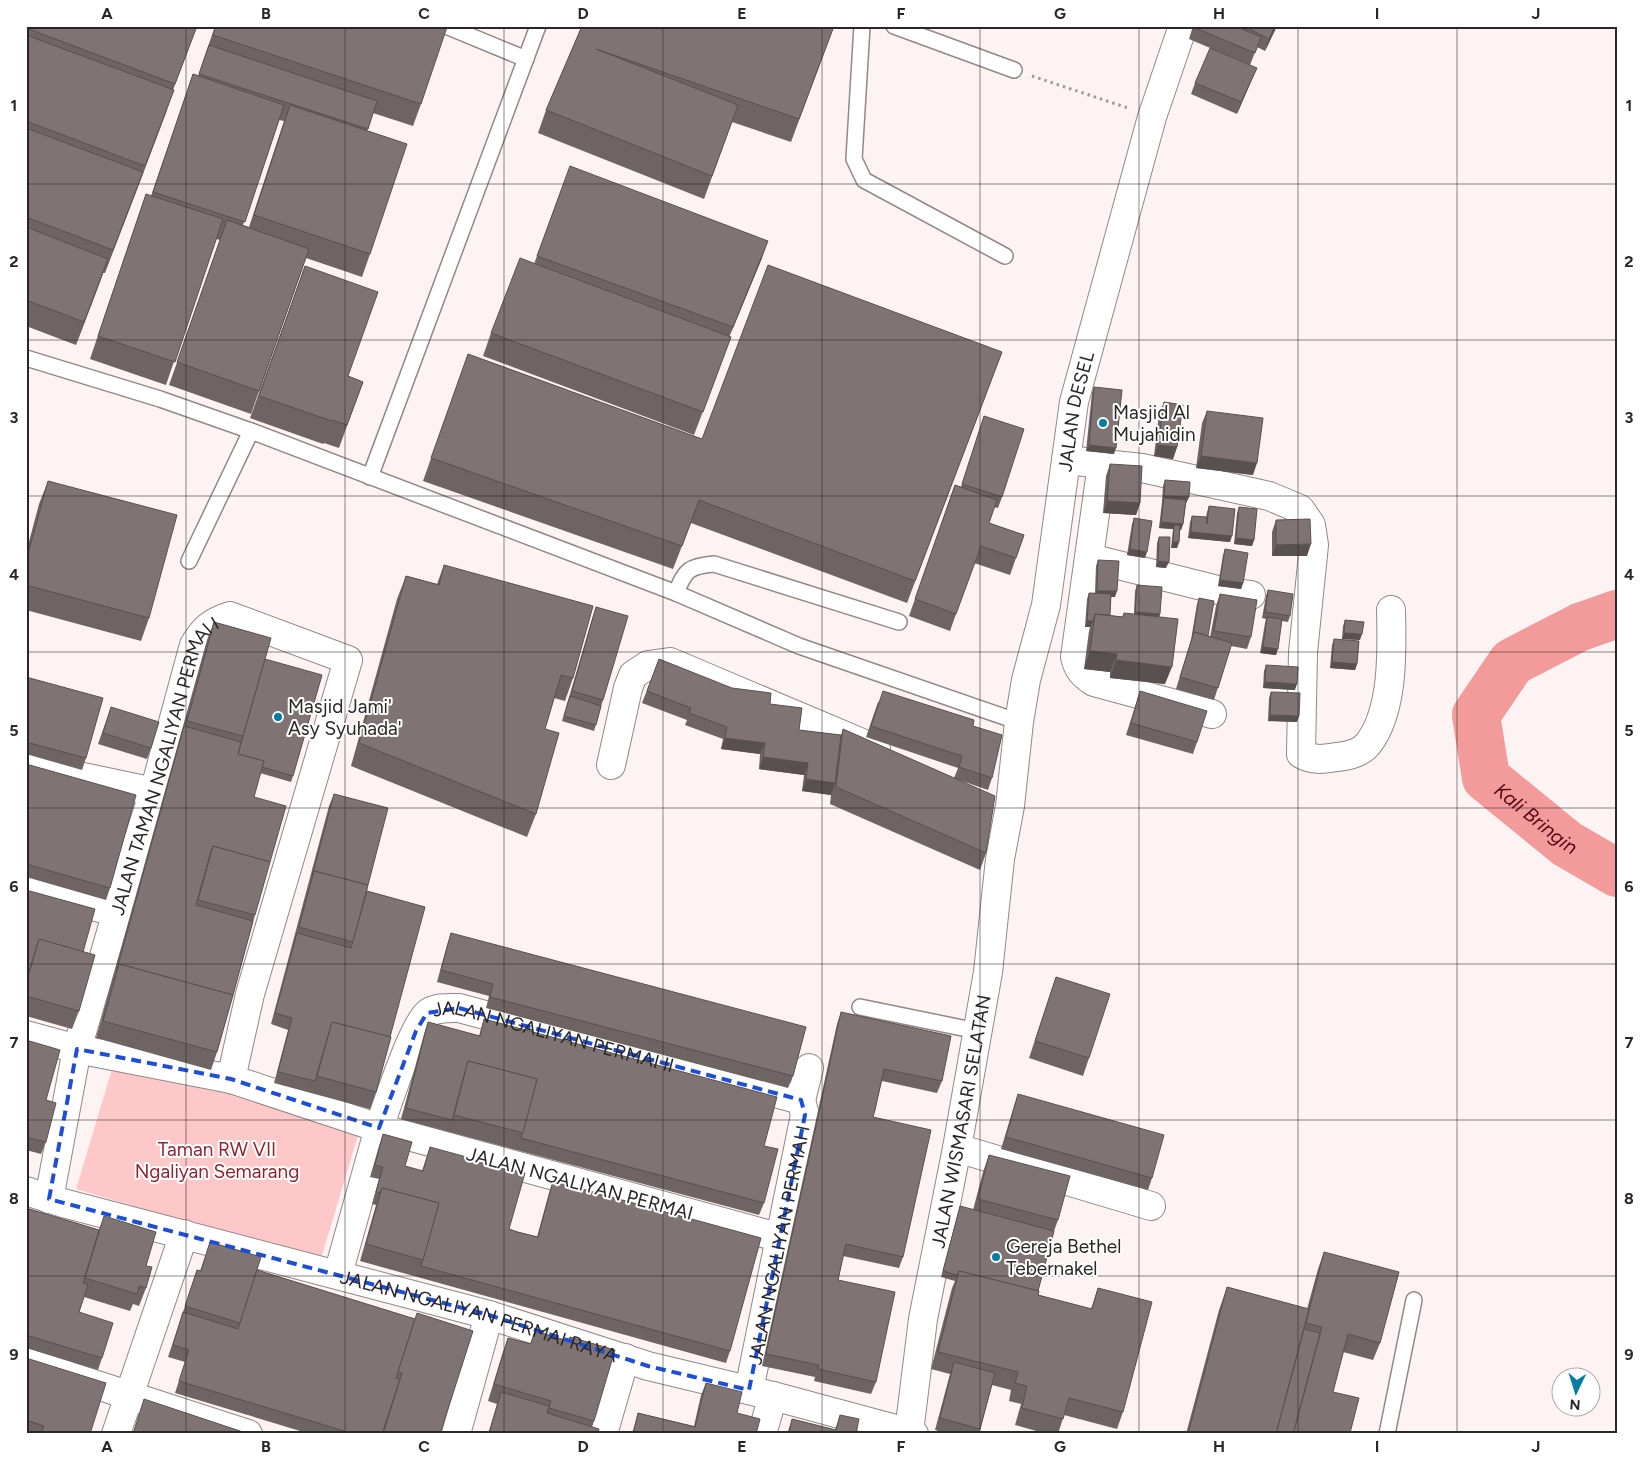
<svg xmlns="http://www.w3.org/2000/svg" width="1643" height="1460" font-family="Figtree,sans-serif">
<style>
.green{fill:#ffc8c8}
.lines{fill:none;stroke-linecap:round;stroke-linejoin:round}
.river{stroke:#f39b9b;stroke-width:48}
.lane-casing{stroke:#938787;stroke-width:18}
.street-casing{stroke:#938787;stroke-width:30}
.path{stroke:#a19999;stroke-width:3;stroke-dasharray:2.5 4;stroke-linecap:butt}
.lane{stroke:#fff;stroke-width:15}
.street{stroke:#fff;stroke-width:28}
.wall{fill:#6d6463;fill-rule:evenodd}
.shaded-wall{fill:#595150}
.building{fill:#7f7473;stroke:#595150}
.marked{fill:none;stroke:#1d4ed8;stroke-width:4;stroke-dasharray:10 6;stroke-linejoin:round}
.grid{fill:none;stroke:#2b2626;stroke-width:1;stroke-opacity:0.55}
.poi-dot{fill:#017ca3;stroke:#fff;stroke-width:2}
.labels{text-anchor:middle;stroke-width:4;stroke-linejoin:round;paint-order:stroke}
.street-label{font-size:19px;fill:#2b2626;stroke:#fff}
.poi-label{font-size:19px;fill:#2b2626;stroke:#fff;text-anchor:start}
.park-label{font-size:19px;fill:#8b2530;stroke:#fff}
.water-label{font-size:20px;font-style:italic;fill:#570815;stroke:#fff}
.neatline{fill:none;stroke:#2b2626;stroke-width:2}
.grid-label{font-size:16px;text-anchor:middle;font-weight:bold;fill:#2b2626}
</style>
<rect width="100%" height="100%" fill="#fdf3f3"/>
<polygon class="green" points="115,1059 359,1132 320,1262 76,1189"/>
<g class="lines">
<path class="river" id="s1" d="M1617 614 1580 627 1512 662 1476 715 1486 778 1567 844 1617 873"/>
<g class="lane-casing">
<g id="lane">
<polyline points="446,26 526,59"/>
<polyline points="862,26 854,159 864,180 1005,256"/>
<polyline points="894,26 1014,70"/>
<polyline points="26,358 160,399 251,431 676,593 799,646 1019,722"/>
<polyline points="370,477 538,26"/>
<polyline points="189,561 251,431"/>
<path d="M676 593C685 570 689 566 714 564L899 622"/>
<polyline points="860,1007 977,1031"/>
<polyline points="1387,1434 1414,1300"/>
</g>
</g>
<g class="street-casing">
<g id="street">
<path d="M1066 460 1142 468 1269 496 1300 509 1311 525 1314 545 1303 652 1301 754C1313 761 1324 759 1337 757 1348 756 1361 753 1368 744 1394 711 1392 650 1391 610"/>
<path d="M1102 464 1075 657C1078 670 1083 675 1094 682L1212 714"/>
<polyline points="1090,558 1222,591 1251,595"/>
<polyline points="26,762 69,774 154,792"/>
<polyline points="611,765 628,688 633,675 648,665 670,662 876,749"/>
<polyline points="26,886 117,913"/>
<path id="s2" d="M26 1035 77 1049 135 850 154 792 194 645C204 628 212 622 230 616L348 660 250 994 231 1079"/>
<polyline points="801,1100 809,1068"/>
<polyline points="957,1148 1151,1206"/>
<path id="s3" d="M26 1191 63 1203 489 1315 648 1366 773 1396 914 1434"/>
<polyline points="49,1199 77,1049 231,1079 379,1128 338,1274"/>
<path id="s4" d="M781 1238 379 1128C386 1108 414 1022 428 1013 437 1007 448 1008 459 1008L801 1100"/>
<polyline points="26,1362 248,1434"/>
<path id="s5" d="M749 1390 805 1115 801 1100"/>
<path id="s6" d="M909 1432 923 1319 957 1148 988 972 1000 859 1010 806 1019 722 1026 680 1046 605 1074 402 1152 117 1183 26"/>
<polyline points="116,1434 184,1234"/>
<polyline points="456,1434 489,1315"/>
<polyline points="603,1434 625,1358"/>
<polyline points="762,1434 773,1396"/>
</g>
</g>
<polyline class="path" points="1032,76 1128,108"/>
<use href="#lane" class="lane"/>
<use href="#street" class="street"/>
</g>
<g class="wall">
<polygon points="26,26 197,26 173,90 166,113 135,195 105,273 103,273 76,345 26,326"/>
<path d="M215 26H443L421 104 413 126 373 113 367 131 370 254 362 277 306 258 251 414 169 385 220 240 216 239 166 385 90 359 146 194 151 196 193 74 198 76ZM279 120 284 121 249 227 243 225Z"/>
<polygon points="582,26 834,26 791,142 732,122 704,199 538,133 546,110"/>
<polygon points="1193,26 1277,26 1265,51 1257,47 1250,65 1189,39"/>
<polygon points="1257,68 1237,114 1191,94 1195,83"/>
<polygon points="570,166 762,258 729,337 731,337 694,435 483,356 491,333 534,264"/>
<polygon points="305,266 348,376 363,382 339,448 324,443 323,444 250,418"/>
<polygon points="1002,352 907,603 691,523 673,569 423,481 468,354 702,439"/>
<polygon points="1094,387 1114,454 1086,451 1092,393"/>
<polygon points="1164,402 1177,447 1173,459 1154,456 1159,414"/>
<polygon points="1207,411 1253,475 1196,468 1202,423"/>
<polygon points="984,416 1002,497 998,508 994,507 989,523 1024,535 1010,575 974,563 950,631 909,616 955,485 961,487"/>
<polygon points="1110,464 1140,503 1136,515 1103,513 1106,476"/>
<polygon points="1165,480 1189,497 1186,503 1183,524 1181,530 1180,530 1179,542 1177,548 1171,548 1173,529 1159,528 1162,502 1163,486"/>
<polygon points="48,481 149,618 141,641 26,610 26,553 39,504"/>
<polygon points="1209,506 1230,542 1188,538 1190,522 1192,516 1206,517 1207,512"/>
<polygon points="1239,507 1254,540 1252,546 1234,544 1237,513"/>
<polygon points="1134,518 1145,558 1127,555 1132,524"/>
<polygon points="1276,520 1307,556 1272,556 1272,532"/>
<polygon points="1159,537 1166,568 1156,567 1157,543"/>
<polygon points="1225,549 1243,583 1241,589 1218,586 1223,555"/>
<polygon points="1098,560 1115,597 1111,597 1110,615 1122,617 1124,613 1134,614 1135,591 1137,585 1160,614 1159,617 1165,684 1110,678 1110,672 1084,669 1089,631 1090,627 1085,627 1087,599 1089,593 1095,593 1096,566"/>
<polygon points="444,565 573,678 565,701 554,698 545,729 536,814 527,837 351,766 397,599 406,576 437,584"/>
<polygon points="1268,590 1290,616 1288,622 1282,621 1276,655 1260,653 1265,623 1266,619 1262,618 1266,596"/>
<polygon points="1220,594 1251,637 1247,649 1231,646 1214,700 1176,689 1191,640 1197,604 1199,598 1208,636 1210,637 1216,606"/>
<polygon points="596,607 603,700 594,731 562,721 592,619"/>
<polygon points="1345,620 1360,640 1342,639 1343,626"/>
<polygon points="214,622 265,659 293,776 291,782 260,773 254,797 255,915 217,1052 211,1070 96,1038 207,640"/>
<polygon points="1334,639 1357,664 1355,670 1330,668 1332,645"/>
<polygon points="659,659 770,704 799,730 841,735 843,729 954,778 958,768 866,737 878,702 973,726 992,778 988,790 959,780 986,853 980,870 830,804 831,795 802,791 804,775 759,769 760,754 721,749 723,739 685,725 687,720 642,703"/>
<polygon points="1266,665 1295,690 1263,688 1264,671"/>
<polygon points="26,677 86,758 82,770 26,754"/>
<polygon points="1140,691 1197,742 1193,754 1126,735"/>
<polygon points="1271,692 1297,722 1268,721 1269,698"/>
<polygon points="111,707 151,748 147,759 98,744"/>
<polygon points="26,764 110,888 106,900 26,877"/>
<polygon points="334,794 368,885 367,891 390,1037 376,1092 370,1109 274,1083 288,1030 271,1024 329,806"/>
<polygon points="26,890 83,952 79,1011 72,1029 26,1016"/>
<polygon points="451,933 793,1076 788,1088 486,1008 489,996 437,982 447,945"/>
<polygon points="1056,977 1089,1058 1083,1076 1029,1058"/>
<polygon points="841,1012 942,1081 937,1093 882,1081 873,1117 903,1257 899,1268 843,1256 838,1280 876,1382 871,1394 814,1381 815,1377 762,1366 837,1024"/>
<polygon points="484,1019 764,1146 764,1203 759,1215 401,1119 424,1034 428,1022 479,1036"/>
<polygon points="26,1040 46,1100 46,1142 41,1154 26,1150"/>
<polygon points="1018,1094 1152,1178 1148,1190 1001,1149 1014,1106"/>
<polygon points="383,1134 405,1166 422,1171 430,1147 509,1229 537,1237 549,1193 553,1181 730,1351 726,1363 360,1261 376,1205 372,1204 379,1179 370,1177 379,1146"/>
<polygon points="989,1155 1058,1220 1054,1231 1038,1291 1038,1295 1091,1309 1098,1288 1123,1412 1117,1429 1064,1415 1058,1434 1047,1434 1015,1425 1021,1404 1009,1401 1011,1390 992,1385 979,1434 949,1434 935,1430 950,1374 931,1369 952,1288 955,1281 941,1277 960,1206 973,1210 983,1172"/>
<polygon points="26,1208 99,1230 104,1216 146,1266 146,1288 139,1306 133,1304 130,1311 84,1297 79,1312 102,1358 98,1370 26,1348"/>
<polygon points="210,1242 257,1270 415,1319 440,1434 310,1434 175,1393 185,1362 168,1357 197,1270 200,1271"/>
<polygon points="1324,1252 1380,1343 1373,1360 1343,1352 1333,1392 1350,1433 1354,1434 1186,1434 1219,1310 1227,1287 1307,1309 1318,1269"/>
<polygon points="535,1331 594,1421 592,1427 598,1434 488,1434 497,1404 488,1401 502,1355 508,1338 530,1344"/>
<polygon points="26,1358 90,1434 26,1433"/>
<polygon points="706,1383 737,1413 756,1434 632,1434 638,1413 694,1426 701,1395"/>
<polygon points="840,1415 857,1431 869,1434 787,1434 792,1419 835,1430"/>
</g>
<g class="shaded-wall">
<polygon points="1275,26 1277,26 1265,51 1269,39"/>
<polygon points="1257,68 1252,79 1237,114 1241,102"/>
<polygon points="768,241 762,258 726,345 733,327"/>
<polygon points="108,259 100,282 76,345 84,322"/>
<polygon points="1089,445 1116,448 1114,454 1086,451"/>
<polygon points="1158,445 1177,447 1173,459 1154,456"/>
<polygon points="1201,456 1257,463 1253,475 1196,468"/>
<polygon points="1164,496 1189,497 1186,503 1163,502 1164,498 1162,502"/>
<polygon points="1107,501 1140,503 1136,515 1103,513"/>
<polygon points="1161,522 1183,524 1181,530 1174,529 1174,525 1173,529 1159,528"/>
<polygon points="1191,532 1232,536 1230,542 1188,538"/>
<polygon points="1236,538 1254,540 1252,546 1234,544"/>
<polygon points="1173,542 1179,542 1177,548 1171,548"/>
<polygon points="1311,544 1307,556 1272,556 1276,545"/>
<polygon points="1130,549 1147,552 1145,558 1127,555"/>
<polygon points="1158,561 1169,562 1166,568 1156,567"/>
<polygon points="1220,580 1243,583 1241,589 1218,586"/>
<polygon points="1097,591 1117,591 1115,597 1094,597"/>
<polygon points="1135,612 1160,614 1158,620 1133,618"/>
<polygon points="1087,621 1093,621 1090,627 1085,627"/>
<polygon points="1344,633 1362,634 1360,640 1342,639"/>
<polygon points="1263,647 1278,649 1276,655 1260,653"/>
<polygon points="1090,651 1117,654 1110,672 1084,669"/>
<polygon points="1116,660 1172,667 1165,684 1110,678"/>
<polygon points="1332,662 1357,664 1355,670 1330,668"/>
<polygon points="1265,682 1297,684 1295,690 1263,688"/>
<polygon points="1270,715 1299,716 1297,722 1268,721"/>
<polygon points="725,738 765,743 760,754 721,749"/>
<polygon points="763,757 808,763 804,775 759,769"/>
<polygon points="806,779 835,783 831,795 802,791"/>
</g>
<g class="building">
<polygon points="26,26 197,26 175,84 26,28"/>
<polygon points="216,26 443,26 447,27 421,104 213,35"/>
<polygon points="582,26 834,26 799,119 596,49 738,105 712,176 546,110"/>
<polygon points="1193,26 1235,26 1261,37 1255,53 1193,27"/>
<polygon points="1244,26 1275,26 1269,39"/>
<polygon points="26,35 174,90 145,166 26,121"/>
<polygon points="209,45 377,101 368,129 199,74"/>
<polygon points="1210,48 1257,68 1241,102 1195,83"/>
<polygon points="193,74 284,105 245,222 153,192"/>
<polygon points="290,105 407,144 370,254 254,215"/>
<polygon points="26,128 143,172 113,250 26,217"/>
<polygon points="570,166 768,241 733,327 537,256"/>
<polygon points="146,194 223,219 175,362 98,336"/>
<polygon points="227,220 309,249 259,391 177,362"/>
<polygon points="26,227 108,259 84,322 26,300"/>
<polygon points="520,258 731,337 703,412 491,333"/>
<polygon points="768,265 1002,352 915,581 699,500 682,546 431,458 468,354 702,439"/>
<polygon points="305,266 378,292 348,376 363,382 347,425 332,420 332,421 259,396"/>
<polygon points="1094,387 1122,390 1116,448 1089,445"/>
<polygon points="1164,402 1183,405 1177,447 1158,445"/>
<polygon points="1207,411 1263,418 1257,463 1201,456"/>
<polygon points="984,416 1024,429 1002,497 962,484"/>
<polygon points="1110,464 1142,466 1140,503 1107,501"/>
<polygon points="1165,480 1190,482 1189,497 1164,496"/>
<polygon points="48,481 177,515 149,618 26,585 26,561"/>
<polygon points="955,485 997,500 989,523 1024,535 1016,558 981,546 956,614 915,599"/>
<polygon points="1164,498 1186,500 1183,524 1161,522"/>
<polygon points="1209,506 1235,509 1232,536 1191,532 1192,516 1206,517 1207,524"/>
<polygon points="1239,507 1257,509 1254,540 1236,538"/>
<polygon points="1134,518 1152,521 1147,552 1130,549"/>
<polygon points="1310,519 1311,544 1276,545 1276,520"/>
<polygon points="1174,525 1180,525 1179,542 1173,542"/>
<polygon points="1159,537 1170,537 1169,562 1158,561"/>
<polygon points="1225,549 1248,553 1243,583 1220,580"/>
<polygon points="1098,560 1119,561 1117,591 1097,591"/>
<polygon points="444,565 593,606 573,678 561,675 545,729 559,733 536,814 359,743 406,576 439,585"/>
<polygon points="1137,585 1162,587 1160,614 1135,612"/>
<polygon points="1268,590 1293,594 1290,616 1265,612"/>
<polygon points="1089,593 1111,594 1110,615 1095,614 1093,621 1087,621"/>
<polygon points="1220,594 1257,600 1251,637 1214,631"/>
<polygon points="1199,598 1214,601 1208,636 1194,632 1194,634 1193,634"/>
<polygon points="596,607 628,616 603,700 572,691"/>
<polygon points="1124,613 1178,619 1172,667 1116,660 1117,654 1090,651 1095,614 1123,617"/>
<polygon points="1267,617 1282,619 1278,649 1263,647"/>
<polygon points="1345,620 1364,622 1362,634 1344,633"/>
<polygon points="214,622 271,638 243,736 187,721"/>
<polygon points="1194,632 1232,643 1218,688 1180,677"/>
<polygon points="1334,639 1359,641 1357,664 1332,662"/>
<polygon points="265,659 322,675 293,776 262,767 264,761 238,754"/>
<polygon points="659,659 732,688 771,693 770,704 802,708 799,730 841,735 835,783 806,779 808,763 763,757 765,743 725,738 727,727 689,713 691,708 647,691"/>
<polygon points="1266,665 1298,667 1297,684 1265,682"/>
<polygon points="26,677 103,698 86,758 26,742"/>
<polygon points="883,691 974,720 973,726 1002,735 992,778 959,767 962,756 871,726"/>
<polygon points="1140,691 1207,711 1197,742 1131,723"/>
<polygon points="1271,692 1300,693 1299,716 1270,715"/>
<polygon points="570,696 601,706 596,725 564,716"/>
<polygon points="111,707 159,722 151,748 103,733"/>
<polygon points="184,726 241,742 238,754 264,761 254,797 286,806 270,862 213,846 211,851 196,905 253,921 233,995 119,964 117,969"/>
<polygon points="843,729 995,796 986,853 836,787"/>
<polygon points="26,764 136,795 110,888 26,864"/>
<polygon points="334,794 388,808 368,885 314,871 312,876"/>
<polygon points="213,846 270,862 255,915 198,900"/>
<polygon points="314,871 368,885 353,942 299,927"/>
<polygon points="26,890 95,909 83,952 39,939 26,982"/>
<polygon points="367,891 425,907 390,1037 332,1022 315,1081 278,1072 292,1018 275,1013 297,933 351,948"/>
<polygon points="451,933 806,1027 793,1076 490,997 493,984 441,970"/>
<polygon points="39,939 95,955 79,1011 26,996 26,984"/>
<polygon points="119,964 233,995 217,1052 103,1021"/>
<polygon points="1056,977 1110,994 1089,1058 1035,1041"/>
<polygon points="841,1012 951,1036 942,1081 884,1069 875,1110 873,1117 931,1130 903,1257 846,1244 838,1280 895,1292 876,1382 818,1369 819,1365 766,1354"/>
<polygon points="484,1019 777,1097 764,1146 778,1149 764,1203 521,1138 537,1079 468,1061 452,1120 406,1108 428,1022 480,1036"/>
<polygon points="332,1022 391,1037 376,1092 317,1076"/>
<polygon points="26,1040 60,1050 46,1100 56,1103 46,1142 26,1137"/>
<polygon points="468,1061 537,1079 523,1133 454,1115"/>
<polygon points="1018,1094 1164,1135 1152,1178 1006,1137"/>
<polygon points="383,1134 412,1142 405,1166 423,1171 430,1147 525,1173 509,1229 517,1232 538,1237 553,1181 761,1238 730,1351 421,1266 439,1203 382,1188 380,1193 376,1192 383,1167 375,1165"/>
<polygon points="989,1155 1070,1176 1058,1220 978,1199"/>
<polygon points="382,1188 439,1203 423,1260 366,1244"/>
<polygon points="960,1206 1054,1231 1038,1291 959,1271 957,1275 943,1271"/>
<polygon points="26,1208 99,1230 83,1283 88,1285 79,1312 113,1323 102,1358 26,1335"/>
<polygon points="104,1216 156,1232 146,1266 152,1267 146,1288 139,1286 137,1294 85,1278"/>
<polygon points="210,1242 261,1257 240,1323 185,1306 197,1270 201,1271"/>
<polygon points="1324,1252 1399,1272 1380,1343 1348,1334 1333,1392 1359,1398 1350,1433 1354,1434 1293,1434 1322,1327 1306,1323"/>
<polygon points="257,1270 415,1319 396,1378 400,1379 382,1434 354,1434 179,1381 189,1350 173,1345 183,1312 238,1329"/>
<polygon points="959,1271 1039,1291 1038,1295 1092,1309 1098,1288 1152,1302 1123,1412 1069,1398 1063,1419 1022,1408 1027,1386 1015,1383 1018,1372 938,1352"/>
<polygon points="1227,1287 1309,1309 1276,1434 1188,1434"/>
<polygon points="417,1313 473,1331 440,1434 383,1434 402,1373 398,1372"/>
<polygon points="1304,1329 1320,1333 1293,1434 1276,1434"/>
<polygon points="535,1331 568,1341 570,1337 615,1350 594,1421 549,1408 551,1401 494,1384 508,1338 531,1344"/>
<polygon points="26,1358 106,1383 90,1434 41,1434 44,1426 26,1420"/>
<polygon points="954,1362 995,1373 980,1429 940,1418"/>
<polygon points="706,1383 742,1392 737,1413 760,1419 756,1434 633,1434 638,1413 695,1427"/>
<polygon points="501,1392 549,1406 547,1413 599,1429 598,1434 489,1434"/>
<polygon points="144,1399 249,1434 133,1434"/>
<polygon points="840,1415 859,1419 856,1434 789,1434 792,1419 836,1430"/>
<polygon points="857,1431 869,1434 856,1434"/>
</g>
<path class="marked" d="M459 1008 801 1100 805 1115 749 1390 648 1366 489 1315 49 1199 77 1049 231 1079 379 1128 416 1031 427 1013Z"/>
<path class="grid" d="M186 26V1434M345 26V1434M504 26V1434M663 26V1434M822 26V1434M980 26V1434M1139 26V1434M1298 26V1434M1457 26V1434M26 184H1617M26 340H1617M26 496H1617M26 652H1617M26 808H1617M26 964H1617M26 1120H1617M26 1276H1617"/>
<g class="poi-dot">
<circle cx="1103" cy="423" r="5"/>
<circle cx="278" cy="717" r="5"/>
<circle cx="996" cy="1257" r="5"/>
</g>
<g class="labels">
<g class="street-label">
<text dy="7" stroke="none"><textPath href="#s6" startOffset="1035">JALAN DESEL</textPath></text>
<text dy="7" stroke="none"><textPath href="#s2" startOffset="350">JALAN TAMAN NGALIYAN PERMAI I</textPath></text>
<text dy="7" stroke="none"><textPath href="#s4" startOffset="672">JALAN NGALIYAN PERMAI II</textPath></text>
<text dy="7" stroke="none"><textPath href="#s6" startOffset="315">JALAN WISMASARI SELATAN</textPath></text>
<text transform="translate(580 1183) rotate(15)" y="7">JALAN NGALIYAN PERMAI</text>
<text dy="7" stroke="none"><textPath href="#s5" startOffset="148">JALAN NGALIYAN PERMAI I</textPath></text>
<text dy="7" stroke="none"><textPath href="#s3" startOffset="470">JALAN NGALIYAN PERMAI RAYA</textPath></text>
</g>
<g class="poi-label">
<text x="1113" y="419">Masjid Al<tspan x="1113" dy="22">Mujahidin</tspan></text>
<text x="288" y="713">Masjid Jami'<tspan x="288" dy="22">Asy Syuhada'</tspan></text>
<text x="1006" y="1253">Gereja Bethel<tspan x="1006" dy="22">Tebernakel</tspan></text>
</g>
<g class="park-label">
<text x="217" y="1156">Taman RW VII<tspan x="217" dy="22">Ngaliyan Semarang</tspan></text>
</g>
<g class="water-label">
<text dy="7" stroke="none"><textPath href="#s1" startOffset="308">Kali Bringin</textPath></text>
</g>
</g>
<rect width="1643" height="1460" fill="none" stroke="#ffffff" stroke-width="55"/>
<g transform="translate(1576 1392) rotate(184)"><circle r="24" fill="#ffffff" stroke="#aaa8a8"/>
<path d="M0-4L9 19L0 12L-9 19Z" fill="#017ca3"/>
<text y="-8" font-size="14" font-weight="bold" text-anchor="middle" fill="#2b2626">N</text>
</g>
<rect x="28" y="28" width="1588" height="1404" class="neatline"/>
<g class="grid-label">
<text x="107" y="19">A</text>
<text x="266" y="19">B</text>
<text x="424" y="19">C</text>
<text x="583" y="19">D</text>
<text x="742" y="19">E</text>
<text x="901" y="19">F</text>
<text x="1060" y="19">G</text>
<text x="1219" y="19">H</text>
<text x="1377" y="19">I</text>
<text x="1536" y="19">J</text>
<text x="14" y="111">1</text>
<text x="1629" y="111">1</text>
<text x="14" y="267">2</text>
<text x="1629" y="267">2</text>
<text x="14" y="423">3</text>
<text x="1629" y="423">3</text>
<text x="14" y="580">4</text>
<text x="1629" y="580">4</text>
<text x="14" y="736">5</text>
<text x="1629" y="736">5</text>
<text x="14" y="892">6</text>
<text x="1629" y="892">6</text>
<text x="14" y="1048">7</text>
<text x="1629" y="1048">7</text>
<text x="14" y="1204">8</text>
<text x="1629" y="1204">8</text>
<text x="14" y="1360">9</text>
<text x="1629" y="1360">9</text>
<text x="107" y="1452">A</text>
<text x="266" y="1452">B</text>
<text x="424" y="1452">C</text>
<text x="583" y="1452">D</text>
<text x="742" y="1452">E</text>
<text x="901" y="1452">F</text>
<text x="1060" y="1452">G</text>
<text x="1219" y="1452">H</text>
<text x="1377" y="1452">I</text>
<text x="1536" y="1452">J</text>
</g>
</svg>
